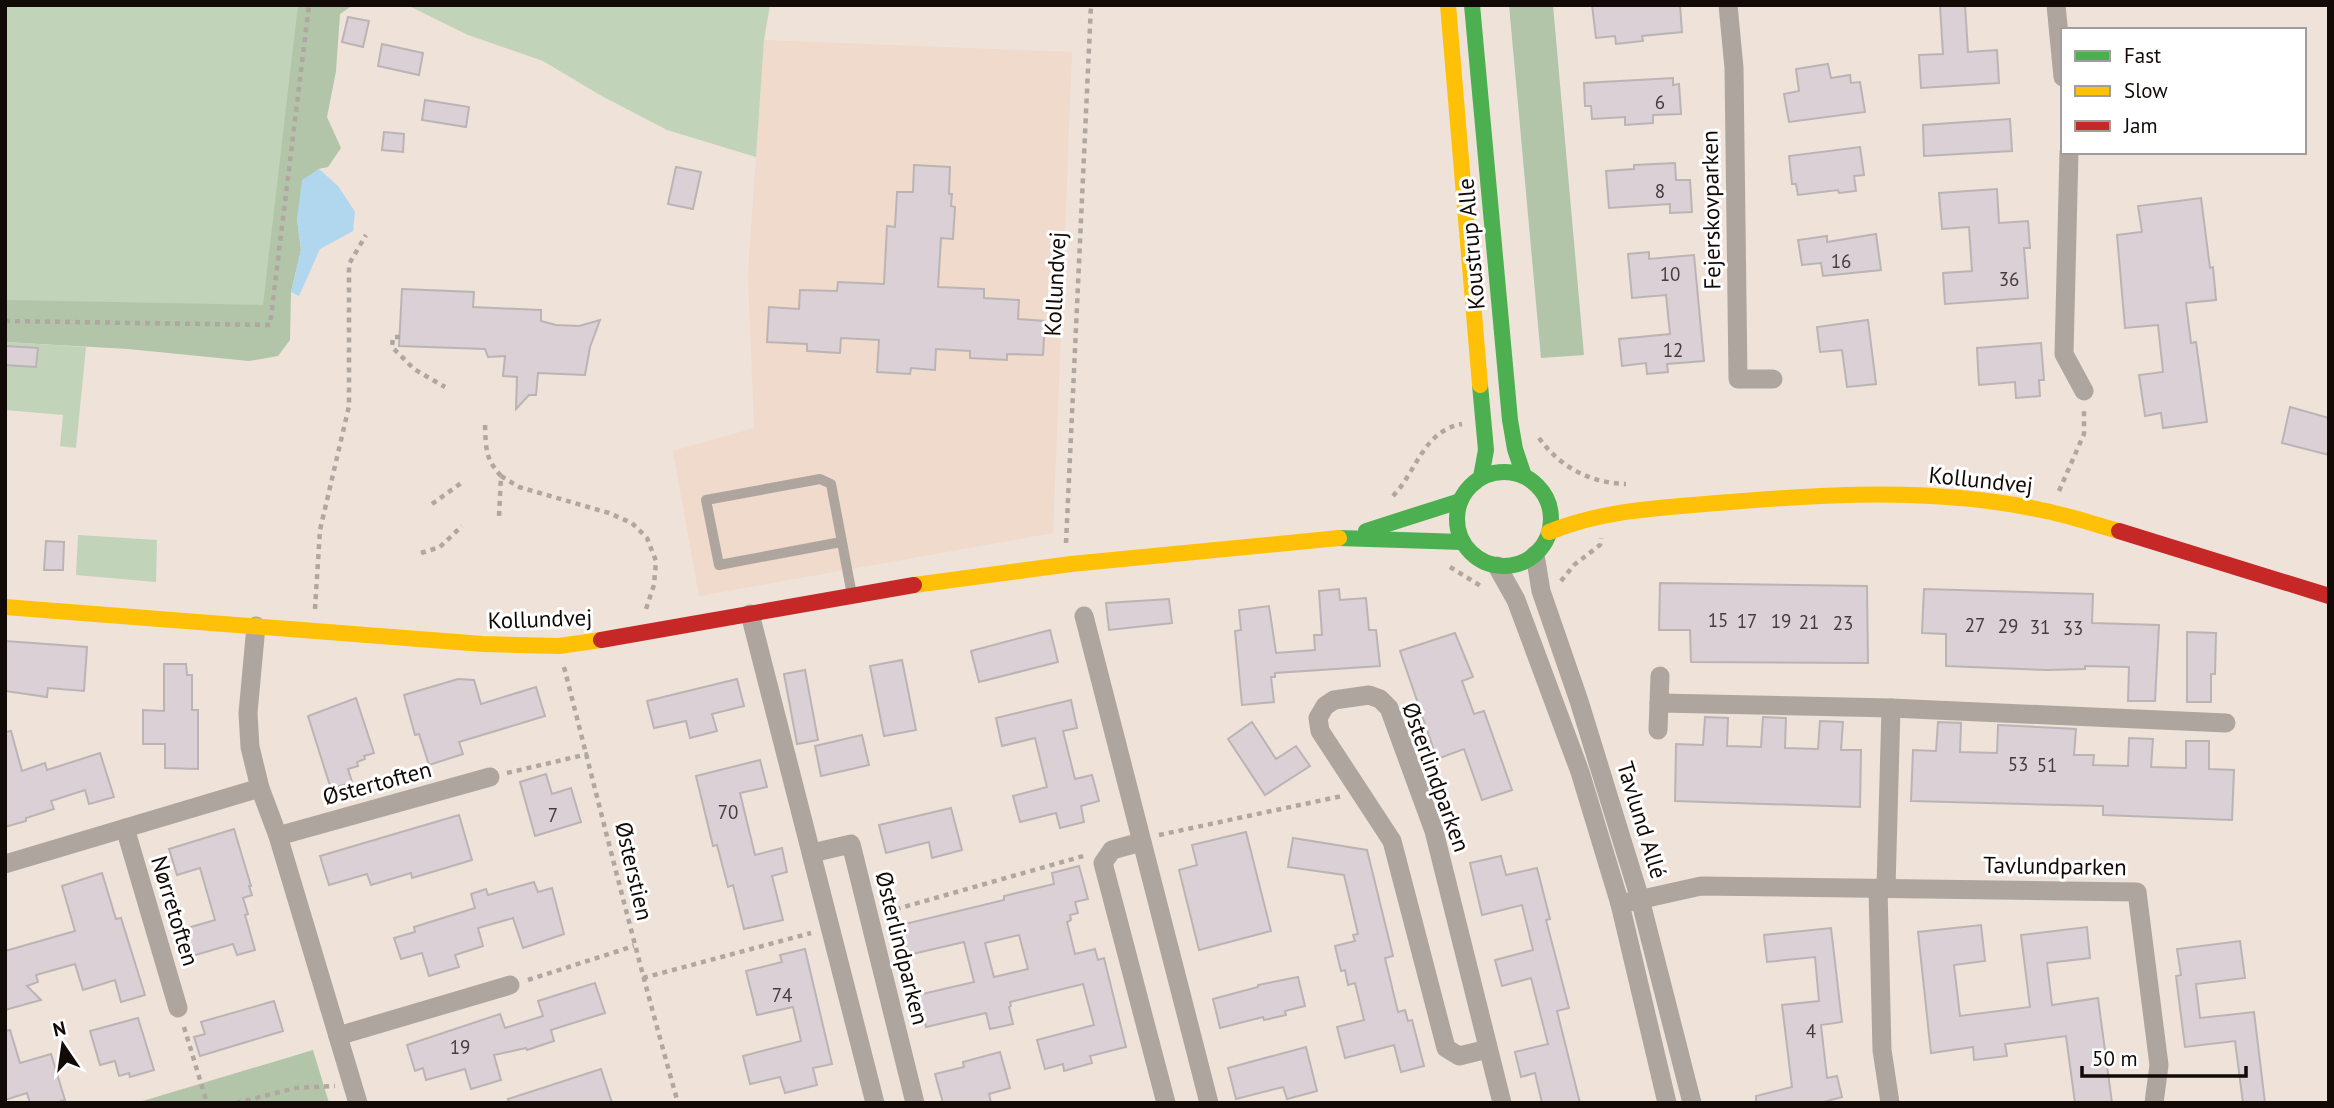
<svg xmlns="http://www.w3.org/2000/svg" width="2334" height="1108" font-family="'PT Sans',sans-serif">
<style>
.built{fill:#efdacb}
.green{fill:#c1d3b8}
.forest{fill:#b2c5a9}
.water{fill:#b0d7ed}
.building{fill:#dad0d6;stroke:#bbb4b4;stroke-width:2;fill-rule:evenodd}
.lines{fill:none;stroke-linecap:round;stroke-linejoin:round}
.path{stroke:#b0a7a1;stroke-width:4.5;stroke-dasharray:5 5;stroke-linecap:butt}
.lane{stroke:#aea69e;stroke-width:10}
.street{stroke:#aea69e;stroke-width:19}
.fast{stroke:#4caf50;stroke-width:16}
.slow{stroke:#ffc107;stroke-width:16}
.jam{stroke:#c62828;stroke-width:16}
.labels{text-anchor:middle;stroke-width:6;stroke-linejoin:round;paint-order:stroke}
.number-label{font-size:19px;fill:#433c3a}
.street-label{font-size:23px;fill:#110a06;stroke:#fff}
</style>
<rect width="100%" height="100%" fill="#eee2d9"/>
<polygon class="built" points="764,40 1072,52 1053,533 699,596 673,451 754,428 748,273"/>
<g class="green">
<polygon points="5,5 318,5 288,291 288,325 5,339"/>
<polygon points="407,5 770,5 764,40 756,157 667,130 600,95 543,61 468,35"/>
<polygon points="5,342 86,347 76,448 60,446 63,415 5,410"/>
<polygon points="78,535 157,540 156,582 76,575"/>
</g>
<g class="forest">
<polygon points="298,5 353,5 340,14 336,71 327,117 341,148 328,167 318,169 297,219 301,250 291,292 290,340 278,356 249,361 128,349 5,342 5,300 263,305"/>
<polygon points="1509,5 1553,5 1584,355 1541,358"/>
<polygon points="313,1050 329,1103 136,1103"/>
</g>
<polygon class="water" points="319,169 338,186 355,212 353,231 320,249 299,296 291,292 301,250 297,219 302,180"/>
<g class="building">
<polygon points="1592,5 1680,5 1682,32 1642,36 1643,41 1616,44 1615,36 1596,38"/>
<polygon points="1940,5 1965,5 1968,52 1997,50 1999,83 1921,88 1919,55 1943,54"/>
<polygon points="348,17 369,21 363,47 342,42"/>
<polygon points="382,44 423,53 419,75 378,66"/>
<polygon points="1828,64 1831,78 1850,75 1851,83 1860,82 1865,112 1789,122 1784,94 1799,91 1796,69"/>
<polygon points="1673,78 1673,85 1679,84 1681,114 1653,115 1653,123 1625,125 1625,117 1592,119 1591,106 1585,106 1584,83"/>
<polygon points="425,100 469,107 466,127 422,120"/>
<polygon points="2010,119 2012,151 1924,156 1923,125"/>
<polygon points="384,132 404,134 403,152 382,150"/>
<polygon points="1860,147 1864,175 1854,176 1856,191 1839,193 1838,190 1798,195 1796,184 1792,184 1789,156"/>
<polygon points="1675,163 1676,180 1690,180 1692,212 1670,213 1670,204 1609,208 1606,171 1634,169 1634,165"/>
<polygon points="914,165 950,167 949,194 952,194 951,206 955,207 953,239 941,238 938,287 984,289 984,298 1019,300 1018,319 1045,321 1043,355 1007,354 1007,360 970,358 970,351 936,349 935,370 911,368 910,374 877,372 879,340 841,338 840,353 807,351 807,344 767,342 769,307 799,309 800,290 837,291 838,282 884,284 887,226 895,227 897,192 913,192"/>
<polygon points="676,167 701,172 693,209 668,204"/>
<polygon points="1997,189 1999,223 2028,221 2030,248 2024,248 2028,298 1945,304 1943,273 1972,271 1969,227 1942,229 1939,193"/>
<polygon points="2201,198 2210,268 2213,267 2216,300 2186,303 2191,343 2196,342 2207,422 2163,428 2161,413 2145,416 2139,375 2163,372 2158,325 2125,328 2117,235 2142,232 2138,206"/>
<polygon points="1876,234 1881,270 1823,276 1821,263 1802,265 1798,240 1827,236 1827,242"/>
<polygon points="1649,252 1649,259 1694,255 1704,361 1667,364 1668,372 1647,374 1646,363 1622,366 1619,339 1670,334 1666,295 1632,298 1628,254"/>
<polygon points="402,289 474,292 473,307 541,310 541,321 556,325 579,326 600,320 590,347 585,375 538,373 536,395 529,395 516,409 517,377 503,376 505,356 488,357 485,349 399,346"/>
<polygon points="1868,320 1876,384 1847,387 1842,350 1820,352 1817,327"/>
<polygon points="2041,343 2044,380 2039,380 2040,396 2016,398 2015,382 1979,385 1977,348"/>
<polygon points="5,346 38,348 36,367 5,365"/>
<polygon points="2290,407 2329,418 2329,455 2282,443"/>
<polygon points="46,541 64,542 63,570 44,570"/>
<polygon points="1660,583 1867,586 1868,663 1691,662 1690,630 1659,630"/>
<polygon points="1339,589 1340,600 1366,598 1369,630 1376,630 1380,666 1275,673 1275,677 1271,677 1274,702 1242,705 1235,631 1241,630 1239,610 1269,606 1276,653 1315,650 1314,635 1322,635 1319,591"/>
<polygon points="1924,589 2093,594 2092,623 2159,625 2155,701 2128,701 2129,667 2085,666 2085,669 2047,670 1946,666 1946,634 1922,633"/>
<polygon points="1169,599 1172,623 1109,630 1106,603"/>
<polygon points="1050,630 1058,662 979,682 971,651"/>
<polygon points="2187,632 2216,633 2215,674 2211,674 2211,702 2187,702"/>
<polygon points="1455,633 1473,677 1462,681 1474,714 1484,711 1512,790 1482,800 1464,749 1437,759 1400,651"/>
<polygon points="5,641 87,647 84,691 48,688 47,697 5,691"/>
<polygon points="902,660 916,730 884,736 870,666"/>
<polygon points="164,664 186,664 187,675 192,675 192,710 198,710 198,769 165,768 165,744 143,744 143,710 164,711"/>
<polygon points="805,670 818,740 797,744 784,674"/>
<polygon points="458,679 474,680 481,704 536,687 545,716 459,742 463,754 429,765 419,734 415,735 404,695"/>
<polygon points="737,679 744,706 712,714 717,731 690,738 686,721 654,728 647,701"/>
<polygon points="356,698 374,753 364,756 365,759 357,762 358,766 348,769 352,782 331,789 308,716"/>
<polygon points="1071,700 1077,728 1063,731 1075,779 1092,775 1099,801 1081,806 1084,822 1060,828 1056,813 1020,822 1013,796 1047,787 1035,738 1002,746 996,718"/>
<polygon points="1705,717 1728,718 1727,746 1761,747 1763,717 1786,718 1785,748 1818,749 1820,721 1843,722 1841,750 1861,750 1860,807 1675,801 1676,744 1703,745"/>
<polygon points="1252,722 1276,759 1296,746 1310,766 1265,795 1228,739"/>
<polygon points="1938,722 1961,723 1960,752 1997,753 1998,725 2076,729 2074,755 2094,755 2093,765 2128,766 2129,738 2153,739 2151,767 2186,768 2186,741 2209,741 2209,769 2234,770 2232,820 2103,815 2103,806 1911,801 1913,750 1936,751"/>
<polygon points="11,731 22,771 45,763 47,770 100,753 114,797 89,804 85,790 51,801 54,809 26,818 26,821 5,827 5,732"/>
<polygon points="862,735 869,765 821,776 815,746"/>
<polygon points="760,760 767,787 740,793 755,855 782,848 787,872 772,876 783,920 744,929 733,885 728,887 717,845 713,846 696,776"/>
<polygon points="546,774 552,794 571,788 581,822 535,836 520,782"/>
<polygon points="951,808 962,850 932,858 929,842 886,853 879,825"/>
<polygon points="459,815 472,860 412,878 411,873 371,885 367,874 329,885 320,856"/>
<polygon points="234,829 251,886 249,886 252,895 243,898 248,914 245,915 255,950 237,955 233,944 192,956 184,929 215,920 200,868 177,875 169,849"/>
<polygon points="1246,832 1271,931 1199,950 1179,870 1197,865 1192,845"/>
<polygon points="1293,838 1367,850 1393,956 1385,958 1398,1012 1405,1010 1408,1021 1412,1020 1424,1066 1401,1072 1394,1045 1345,1058 1337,1027 1364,1020 1355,983 1348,985 1345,970 1341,971 1335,946 1355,941 1353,935 1358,934 1344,875 1288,867"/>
<polygon points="1501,856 1506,875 1537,868 1550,919 1546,920 1569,1008 1557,1011 1580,1103 1542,1103 1535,1073 1521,1077 1515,1052 1548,1044 1531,978 1502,986 1495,960 1533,950 1522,905 1482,915 1470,863"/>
<path d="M1079 866 1088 899 1075 902 1078 913 1070 915 1071 920 1067 922 1075 954 1095 949 1098 960 1104 958 1126 1047 1090 1056 1092 1063 1064 1071 1063 1064 1045 1069 1037 1040 1094 1025 1083 984 1010 1002 1011 1006 1009 1007 1013 1024 990 1029 986 1013 926 1027 918 995 974 982 964 942 908 955 901 925 1004 900V896L1054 884 1052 873ZM1019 935 1028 969 994 977 985 943Z"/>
<polygon points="102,873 116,919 121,918 145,995 121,1002 115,980 83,990 75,964 36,975 38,982 27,986 41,1000 5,1010 5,951 75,931 62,886"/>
<polygon points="534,882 538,892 552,888 564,934 523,948 513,918 478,928 483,946 455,955 459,967 429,976 422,953 401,959 394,938 415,932 414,927 475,908 471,894 486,889 488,895"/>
<polygon points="1981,925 1985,961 1954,965 1960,1016 2030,1007 2021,935 2087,927 2090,958 2047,963 2052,1005 2098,998 2112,1103 2075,1103 2066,1036 2005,1044 2007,1056 1974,1060 1973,1047 1931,1053 1918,932"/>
<polygon points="1831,928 1842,1022 1821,1025 1827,1078 1837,1076 1842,1097 1820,1103 1756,1103 1756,1096 1792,1087 1782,1005 1819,1001 1815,957 1767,962 1764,935"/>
<polygon points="2240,941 2245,978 2196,984 2200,1018 2254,1012 2265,1103 2243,1103 2235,1041 2185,1047 2176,976 2181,975 2177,949"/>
<polygon points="805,949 832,1064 813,1068 817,1085 785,1093 780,1077 750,1084 743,1056 801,1041 793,1007 757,1015 746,971 782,962 780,955"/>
<polygon points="1298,977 1305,1006 1285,1011 1286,1015 1264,1020 1263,1017 1220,1028 1213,999 1258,987 1258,985"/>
<polygon points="595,983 605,1013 551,1030 554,1041 527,1050 526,1048 494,1055 501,1080 471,1089 465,1069 426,1080 423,1068 415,1071 407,1045 500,1014 505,1028 543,1016 538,1001"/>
<polygon points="274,1001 283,1031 200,1056 194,1037 205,1034 201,1022"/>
<polygon points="138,1018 154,1070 130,1077 129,1073 119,1076 115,1061 100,1065 90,1031"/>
<polygon points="10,1030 20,1063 51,1054 65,1100 61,1101 62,1103 30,1103 27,1093 5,1100 5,1031"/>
<polygon points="1306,1047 1317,1091 1287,1099 1283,1087 1236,1099 1228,1068"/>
<polygon points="1000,1052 1010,1088 989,1094 991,1103 943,1103 935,1074 964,1067 963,1062"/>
<polygon points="601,1069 612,1103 509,1103 508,1099"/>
</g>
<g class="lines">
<g class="path">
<polyline points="5,321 270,325 309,5"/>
<polyline points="400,337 393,337 392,347 414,369 445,387"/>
<path d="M485 425C486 449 485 458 501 476L499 516"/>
<path d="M1539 438C1560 467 1590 483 1626 484"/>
<polyline points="501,476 519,487 609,513 632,523 647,538 656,561 654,585 646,609"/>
<polyline points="2059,491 2084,434 2084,407"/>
<path d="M1393 496C1417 471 1423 431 1462 424"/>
<polyline points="432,504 464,481"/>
<polyline points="1066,543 1091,5"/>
<polyline points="421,553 440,547 462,526"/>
<polyline points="1450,567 1484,588"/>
<polyline points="1561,581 1574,565 1600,545 1601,538"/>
<polyline points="315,609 320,530 349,406 349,264 366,235"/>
<path d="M564 667C601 812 637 958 678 1103"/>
<polyline points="507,773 588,754"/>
<polyline points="1159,835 1342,796"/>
<polyline points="886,912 1087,855"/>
<polyline points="643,978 811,933"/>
<polyline points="528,980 634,946"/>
<polyline points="184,1027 207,1103"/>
<polyline points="236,1103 296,1088 335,1086"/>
</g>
<polyline class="lane" points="841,542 719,565 706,500 820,479 831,484 852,595"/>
<g class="street">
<polyline points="1728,5 1734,68 1738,379 1773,379"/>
<polyline points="2056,5 2063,77"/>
<polyline points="2069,152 2064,354 2084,391"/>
<polyline points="1535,555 1541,591 1579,701 1640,899 1692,1103"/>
<polyline points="1497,566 1516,600 1580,772 1620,904 1667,1103"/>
<polyline points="750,614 875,1103"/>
<polyline points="1084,616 1209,1103"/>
<polyline points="256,626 248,713 250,747 260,788 278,836 358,1103"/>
<polyline points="1659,703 1891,708 2226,723"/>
<polyline points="1658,730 1660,676"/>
<polyline points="125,828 178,1008"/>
<polyline points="278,836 490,777"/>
<polyline points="1141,842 1112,850 1103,863 1166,1103"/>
<polyline points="812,853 851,844 915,1103"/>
<polyline points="5,864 260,788"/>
<polyline points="1878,888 1882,1050 1890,1103"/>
<polyline points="1886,888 1891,708"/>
<polyline points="1620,904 1701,886 2137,892 2159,1065 2154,1103"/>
<polyline points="338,1036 510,985"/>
<polyline points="1488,1049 1459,1056 1446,1048 1392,841 1320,731 1318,718 1325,706 1334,700 1369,695 1380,699 1389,708 1434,831 1502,1103"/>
</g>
<g class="fast">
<polyline points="1472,5 1510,420 1515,449 1524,476"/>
<polyline points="1480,385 1486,450 1481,477"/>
<circle cx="1504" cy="519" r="47"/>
<polyline points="1366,531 1460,501"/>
<polyline points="1339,538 1462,542"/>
</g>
<g class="slow">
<polyline points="1448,5 1480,385"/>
<path d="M1549 532C1603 510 1659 508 1717 503 1824 494 1935 487 2041 510 2068 515 2093 524 2119 531"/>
<polyline points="914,585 1071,564 1339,538"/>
<polyline points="5,607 483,644 559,646 601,640"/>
</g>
<g class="jam">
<polyline points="2119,531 2329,596"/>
<polyline points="601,640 914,585"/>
</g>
</g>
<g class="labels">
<g class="number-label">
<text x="1660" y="109">6</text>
<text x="1660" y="198">8</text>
<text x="1841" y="268">16</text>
<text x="1670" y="281">10</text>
<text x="2009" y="286">36</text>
<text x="1673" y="357">12</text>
<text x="1718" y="627">15</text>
<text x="1747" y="628">17</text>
<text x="1781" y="628">19</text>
<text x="1809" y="629">21</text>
<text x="1843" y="630">23</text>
<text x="1975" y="632">27</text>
<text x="2008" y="633">29</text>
<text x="2040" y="634">31</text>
<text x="2073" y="635">33</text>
<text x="2018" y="771">53</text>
<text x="2047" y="772">51</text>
<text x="728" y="819">70</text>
<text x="553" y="822">7</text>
<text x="782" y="1002">74</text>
<text x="1811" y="1038">4</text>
<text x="460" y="1054">19</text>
</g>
<g class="street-label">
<text transform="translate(1711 210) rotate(-91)" y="8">Fejerskovparken</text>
<text transform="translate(1471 244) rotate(-95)" y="8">Koustrup Alle</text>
<text transform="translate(1055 284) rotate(-87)" y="8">Kollundvej</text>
<text transform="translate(1981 480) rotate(6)" y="8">Kollundvej</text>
<text transform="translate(540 619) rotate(-2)" y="8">Kollundvej</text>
<text transform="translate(1436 777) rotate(70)" y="8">Østerlindparken</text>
<text transform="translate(377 783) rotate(-15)" y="8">Østertoften</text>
<text transform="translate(1642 820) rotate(73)" y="8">Tavlund Allé</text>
<text transform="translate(2055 866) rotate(1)" y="8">Tavlundparken</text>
<text transform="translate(634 871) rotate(77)" y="8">Østerstien</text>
<text transform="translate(175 911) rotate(73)" y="8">Nørretoften</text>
<text transform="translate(902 948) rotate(76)" y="8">Østerlindparken</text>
</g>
</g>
<rect width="2334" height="1108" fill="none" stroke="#110a06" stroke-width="14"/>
<rect x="2061" y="28" width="245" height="126" fill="#ffffff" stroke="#a09d9b" stroke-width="2"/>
<rect x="2075" y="51" width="35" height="10" fill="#4caf50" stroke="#a09d9b" stroke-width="2"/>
<text x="2124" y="63" font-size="21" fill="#110a06">Fast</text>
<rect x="2075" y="86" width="35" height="10" fill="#ffc107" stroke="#a09d9b" stroke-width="2"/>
<text x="2124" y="98" font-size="21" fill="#110a06">Slow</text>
<rect x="2075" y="121" width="35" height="10" fill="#c62828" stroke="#a09d9b" stroke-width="2"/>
<text x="2124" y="133" font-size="21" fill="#110a06">Jam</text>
<g transform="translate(63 1045) rotate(347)" stroke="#ffffff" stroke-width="5" paint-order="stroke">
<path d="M0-5L12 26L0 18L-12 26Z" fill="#110a06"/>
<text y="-10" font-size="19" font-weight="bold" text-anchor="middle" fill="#110a06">N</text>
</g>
<path d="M2082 1066v10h164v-10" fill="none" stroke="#110a06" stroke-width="3.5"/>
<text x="2092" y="1066" font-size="21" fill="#110a06" stroke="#ffffff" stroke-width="5" paint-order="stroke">50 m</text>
</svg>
